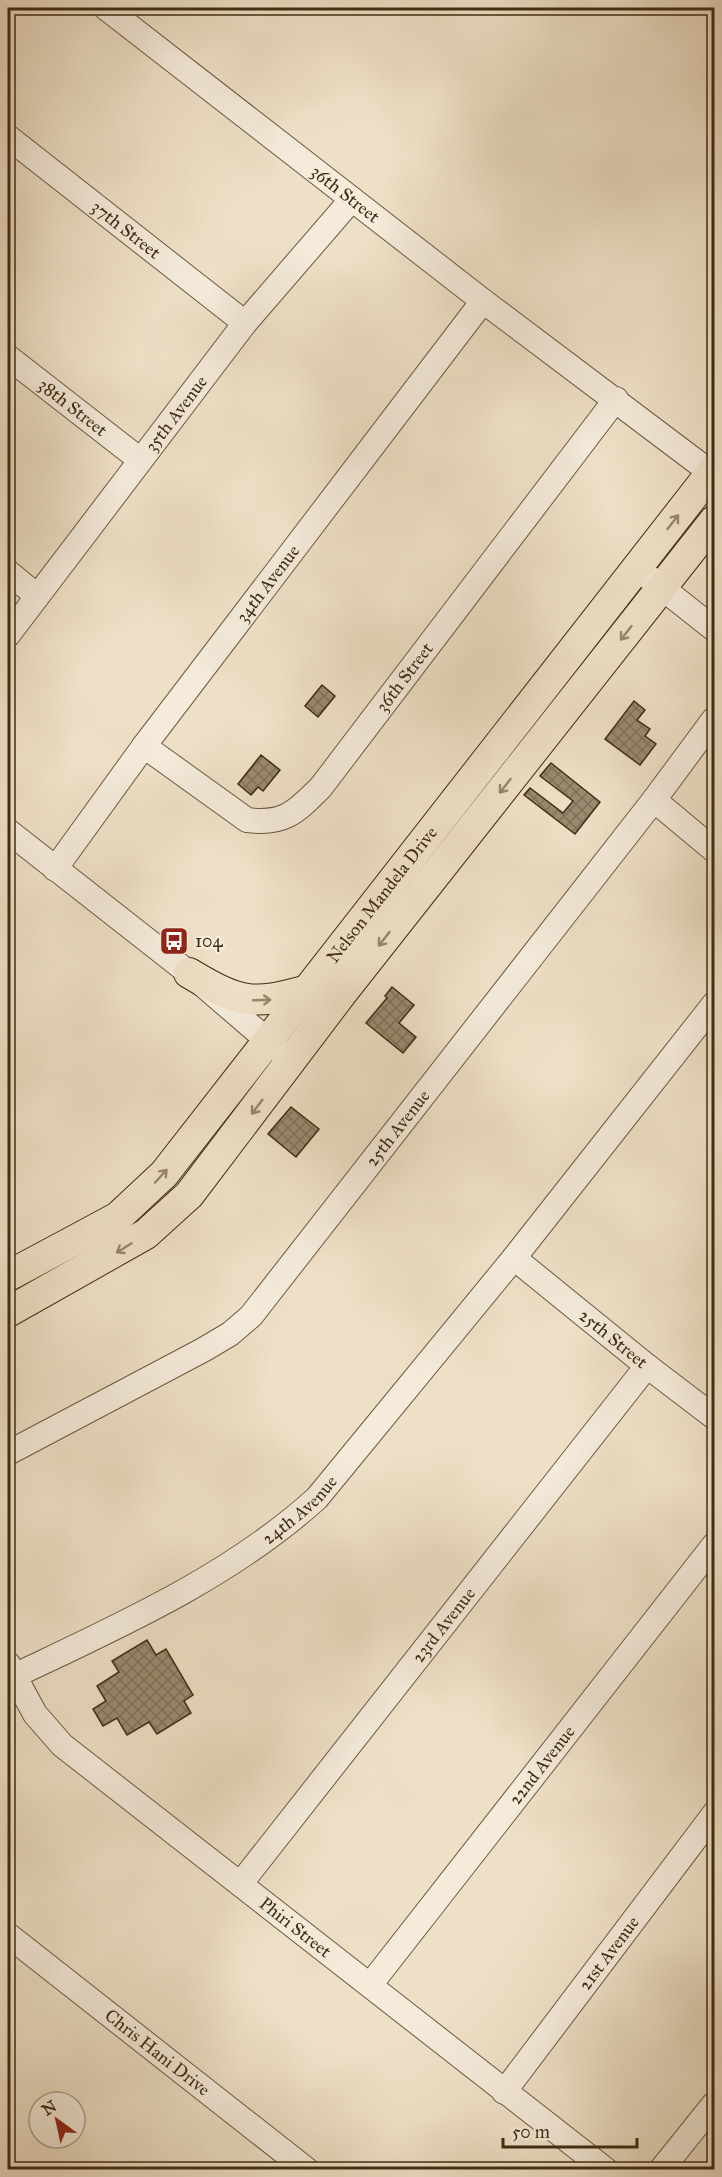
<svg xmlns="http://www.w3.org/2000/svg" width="722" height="2177" font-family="'IM FELL Great Primer',serif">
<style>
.building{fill:url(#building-cross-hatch);stroke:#3f2c12;stroke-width:1.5}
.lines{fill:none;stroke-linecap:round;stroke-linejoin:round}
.minor-casing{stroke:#6b593f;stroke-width:26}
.major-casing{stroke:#3f2c12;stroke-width:32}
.minor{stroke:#f4ebdb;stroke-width:24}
.major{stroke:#eee0c7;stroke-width:30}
.oneway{stroke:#96866c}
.labels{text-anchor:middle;stroke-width:4.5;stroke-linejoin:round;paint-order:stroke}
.street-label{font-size:18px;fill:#3f2c12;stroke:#f4ebdb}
.poi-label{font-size:18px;fill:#3f2c12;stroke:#f4ebdb;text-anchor:start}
</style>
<defs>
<pattern id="building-cross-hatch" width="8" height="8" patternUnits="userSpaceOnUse" patternTransform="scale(1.5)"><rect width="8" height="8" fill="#9a8a70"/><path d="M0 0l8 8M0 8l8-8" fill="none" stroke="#7f715b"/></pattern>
</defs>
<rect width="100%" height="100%" fill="#eee0c7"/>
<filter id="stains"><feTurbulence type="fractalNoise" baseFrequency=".00333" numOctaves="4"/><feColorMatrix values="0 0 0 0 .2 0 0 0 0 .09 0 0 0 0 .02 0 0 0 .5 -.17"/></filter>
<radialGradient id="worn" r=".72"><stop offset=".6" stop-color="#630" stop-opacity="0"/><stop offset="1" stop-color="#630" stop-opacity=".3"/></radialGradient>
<g class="building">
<polygon points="322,685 335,696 318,717 305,706"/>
<polygon points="634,701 645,710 637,720 650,729 645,736 656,744 640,765 605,739"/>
<polygon points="261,755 280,770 263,791 258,787 251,795 238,784"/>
<polygon points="551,763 600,802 575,834 524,795 530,788 563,813 573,801 540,776"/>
<polygon points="392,987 414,1005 399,1023 416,1037 403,1053 366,1023 387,998 385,996"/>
<polygon points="291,1107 319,1129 296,1157 268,1134"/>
<polygon points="147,1640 156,1655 166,1649 193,1695 184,1701 191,1713 157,1734 149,1722 127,1735 117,1718 103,1726 93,1709 106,1701 97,1686 119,1672 112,1661"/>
</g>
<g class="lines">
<g class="minor-casing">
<g id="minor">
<path id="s1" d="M106 8 483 301 714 475"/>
<path id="s2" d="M8 137 245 323"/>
<path id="s3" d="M8 357 139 459"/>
<polyline points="637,568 714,629"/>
<polyline points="8,572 37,596"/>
<path id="s4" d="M8 635 245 323 352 199"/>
<path id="s5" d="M144 746 247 820C284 825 296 812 321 787L616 399"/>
<polyline points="654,800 714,850"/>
<polyline points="8,831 189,973 281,1052"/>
<path id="s6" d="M55 869 144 746 483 301"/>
<path id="s7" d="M514 1258 647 1366 714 1417"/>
<path id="s8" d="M8 1453 203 1350 230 1334 251 1316 654 800 714 719"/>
<path id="s9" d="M8 1664 35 1714 62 1745 606 2170"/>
<path id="s10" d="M14 1676C119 1626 230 1577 317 1498L514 1258 714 1004"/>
<path id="s11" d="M241 1883 647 1366"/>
<path id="s12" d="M8 1935 307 2170"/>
<path id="s13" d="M370 1985 714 1545"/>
<path id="s14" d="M504 2092 714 1814"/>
<polyline points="661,2170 714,2104"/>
</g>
</g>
<g class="major-casing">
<g id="major">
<path d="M189 973C239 1003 252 1006 308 990"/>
<path id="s15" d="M8 1276 118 1217 164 1174 714 469"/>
<polyline points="8,1312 146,1234 189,1195 342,993 714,521"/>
</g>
</g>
<use href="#minor" class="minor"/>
<use href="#major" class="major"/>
</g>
<defs><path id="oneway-shaft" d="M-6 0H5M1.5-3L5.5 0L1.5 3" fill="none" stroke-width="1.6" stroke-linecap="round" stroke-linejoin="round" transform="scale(1.5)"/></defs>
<g class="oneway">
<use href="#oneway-shaft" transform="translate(673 522) rotate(-52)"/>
<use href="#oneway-shaft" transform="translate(626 633) rotate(128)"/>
<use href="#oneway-shaft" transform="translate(505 786) rotate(128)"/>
<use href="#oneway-shaft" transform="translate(384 939) rotate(128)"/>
<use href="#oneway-shaft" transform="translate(262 1000) rotate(-2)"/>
<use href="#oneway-shaft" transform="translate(257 1107) rotate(127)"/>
<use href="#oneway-shaft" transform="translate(161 1176) rotate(-48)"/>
<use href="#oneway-shaft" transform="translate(124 1248) rotate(148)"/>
</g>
<defs>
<g id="bus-square" transform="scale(1.5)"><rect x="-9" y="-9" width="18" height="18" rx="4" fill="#8f2418" stroke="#f4ebdb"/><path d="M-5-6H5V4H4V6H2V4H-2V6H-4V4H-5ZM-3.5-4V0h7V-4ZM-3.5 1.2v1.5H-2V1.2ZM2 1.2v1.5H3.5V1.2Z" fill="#fff"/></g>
</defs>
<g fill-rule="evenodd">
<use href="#bus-square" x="174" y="941"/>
</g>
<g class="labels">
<g class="street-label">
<text dy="6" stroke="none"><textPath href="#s1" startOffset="303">36th Street</textPath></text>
<text dy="6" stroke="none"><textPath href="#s2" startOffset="150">37th Street</textPath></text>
<text dy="6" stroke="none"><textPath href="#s3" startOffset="82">38th Street</textPath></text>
<text dy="6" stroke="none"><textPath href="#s4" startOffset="278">35th Avenue</textPath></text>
<text dy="6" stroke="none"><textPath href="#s6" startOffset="356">34th Avenue</textPath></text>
<text dy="6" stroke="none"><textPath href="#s5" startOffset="350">36th Street</textPath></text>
<text dy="6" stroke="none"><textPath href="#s15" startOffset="542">Nelson Mandela Drive</textPath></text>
<text dy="6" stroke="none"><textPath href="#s8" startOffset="518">25th Avenue</textPath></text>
<text dy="6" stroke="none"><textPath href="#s7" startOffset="128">25th Street</textPath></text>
<text dy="6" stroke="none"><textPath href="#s10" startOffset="332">24th Avenue</textPath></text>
<text dy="6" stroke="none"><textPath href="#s11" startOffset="328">23rd Avenue</textPath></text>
<text dy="6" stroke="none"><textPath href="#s13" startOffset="279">22nd Avenue</textPath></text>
<text dy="6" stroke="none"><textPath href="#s9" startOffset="394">Phiri Street</textPath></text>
<text dy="6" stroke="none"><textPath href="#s14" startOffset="174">21st Avenue</textPath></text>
<text dy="6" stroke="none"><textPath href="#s12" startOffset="190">Chris Hani Drive</textPath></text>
</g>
<g class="poi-label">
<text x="195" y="947">104</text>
</g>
</g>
<rect width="722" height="2177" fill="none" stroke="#eee0c7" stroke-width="30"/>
<rect x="9" y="9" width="704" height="2159" fill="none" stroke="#3f2c12" stroke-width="3"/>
<rect x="15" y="15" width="692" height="2147" fill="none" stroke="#3f2c12" stroke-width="1.5"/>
<g transform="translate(57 2120) rotate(327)"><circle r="28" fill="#f4ebdb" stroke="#ac9f8b" stroke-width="1.5"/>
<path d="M0-4.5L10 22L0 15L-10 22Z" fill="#8f2418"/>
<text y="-9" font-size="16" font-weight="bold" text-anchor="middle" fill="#3f2c12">N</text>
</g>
<path d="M503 2138v9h134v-9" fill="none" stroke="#3f2c12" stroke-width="3"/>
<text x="512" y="2138" font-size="18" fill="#3f2c12" stroke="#f4ebdb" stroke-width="4.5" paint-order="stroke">50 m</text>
<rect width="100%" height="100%" filter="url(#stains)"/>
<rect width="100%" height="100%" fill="url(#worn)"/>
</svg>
